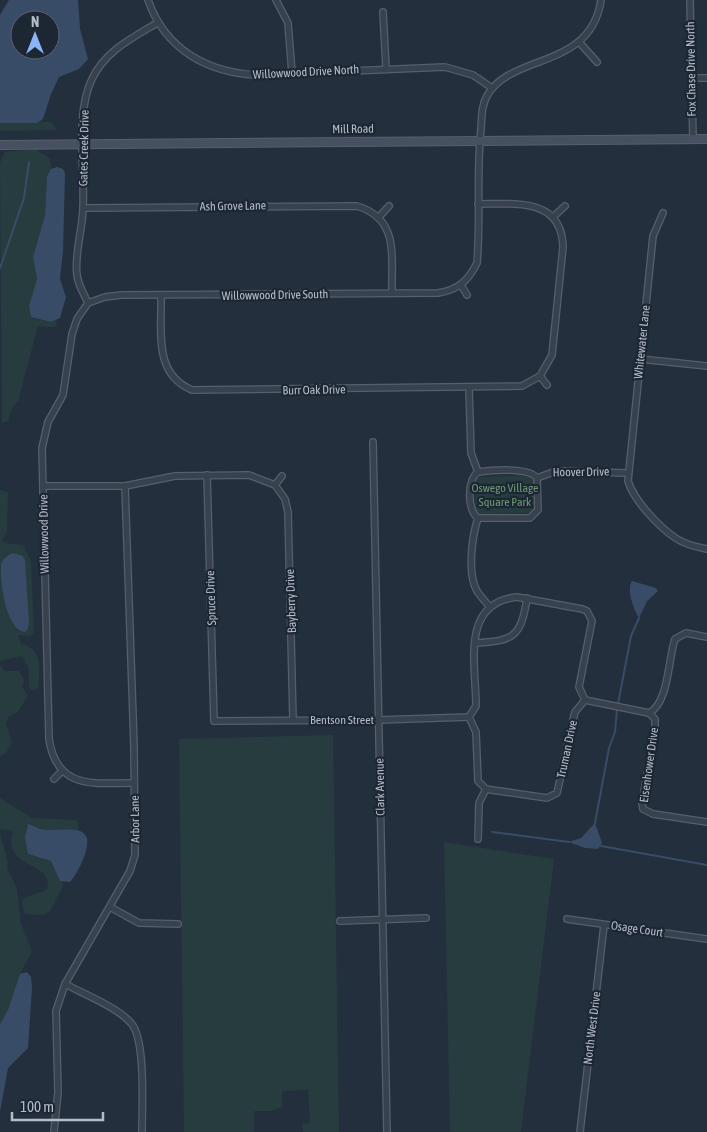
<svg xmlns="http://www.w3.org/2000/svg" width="707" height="1132" font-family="'Asap Condensed',sans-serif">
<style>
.green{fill:#263c3f}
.water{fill:#394c67;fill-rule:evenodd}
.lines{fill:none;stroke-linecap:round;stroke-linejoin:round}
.stream{stroke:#394c67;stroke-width:2}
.street-casing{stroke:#565f6c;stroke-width:8}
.secondary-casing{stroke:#565f6c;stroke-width:10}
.street{stroke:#38414e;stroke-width:5.5}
.secondary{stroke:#465061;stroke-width:8}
.labels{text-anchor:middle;stroke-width:4.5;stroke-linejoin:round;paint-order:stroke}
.street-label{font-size:12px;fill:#b4bcc9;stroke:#1d2633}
.park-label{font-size:12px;fill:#6b9a76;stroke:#1d2633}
</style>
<rect width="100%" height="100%" fill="#242f3e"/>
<g class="green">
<polygon points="45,122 51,122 57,130 0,131 0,123"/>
<polygon points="27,150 37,150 50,159 51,169 47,176 45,215 33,257 37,279 29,306 31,318 51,322 56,320 57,327 38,326 18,401 12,408 8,421 2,423 0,163 5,152"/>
<path d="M526 475 531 478C536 486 536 505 531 513L482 514 476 512 475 483 479 477Z"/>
<path d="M0 490 8 492 7 531 2 540 5 543 23 545 31 561 34 633 29 636 18 635 21 644C44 648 39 671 38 689L31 690 29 687V669L22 656 0 661Z"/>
<polygon points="0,665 5,671 19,671 24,680 22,687 28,695 18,712 8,717 6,724 12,742 6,753 0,756"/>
<polygon points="333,735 339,1132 303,1132 302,1124 310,1123 308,1090 282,1091 282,1107 271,1111 254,1111 254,1132 184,1132 179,739"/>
<path d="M0 798 32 818 76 820 78 822V830H46L31 825 26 826 28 854 51 861 63 886 50 911 44 915 25 914 22 904 23 898 47 890C54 865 17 868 12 847 10 842 12 837 13 831L0 829Z"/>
<polygon points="0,834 8,862 7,867 17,889 21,924 32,951 20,974 8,1010 0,1024"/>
<polygon points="444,842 554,859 521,1132 450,1132"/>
</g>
<g class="water">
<path d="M9 0H78L80 29 88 59 79 69 59 77 51 94 43 119 37 123H0V15ZM20 20H50V50H20Z"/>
<polygon points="57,167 63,169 65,173 63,251 60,279 66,297 60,318 51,322 31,317 29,306 37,279 33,257 45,215 47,176 51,169"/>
<path d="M12 553 23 556 25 561 29 623 27 631 24 632C5 628 0 581 1 564 3 559 7 556 12 553Z"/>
<path d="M632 581 656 588 658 591 647 601 639 618C634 610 626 589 632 581Z"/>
<polygon points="595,823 602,843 598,849 585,848 569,842 581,838"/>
<path d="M28 824C35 826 40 830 47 830 66 831 96 822 85 854 82 863 76 875 70 882L60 881 51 861 28 854 25 837Z"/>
<polygon points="27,972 31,977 32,987 28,1048 8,1068 0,1112 0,1024 8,1010 20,974"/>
</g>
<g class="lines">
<g class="stream">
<polyline points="0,268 24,198 29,162"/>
<polyline points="618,704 631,636 639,618"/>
<polyline points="595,823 609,748 615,732 617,709"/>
<polyline points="492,832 569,842"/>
<polyline points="601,846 707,865"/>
</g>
<g class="street-casing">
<g id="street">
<path d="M148 0C165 49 207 73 258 75L445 67 473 75 492 88"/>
<polyline points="276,0 288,23 292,73"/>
<polyline points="690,0 693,139"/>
<polyline points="383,12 386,68"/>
<polyline points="579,42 597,62"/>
<polyline points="692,78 707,78"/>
<path d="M84 208 357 206C400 219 391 257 392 293"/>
<path d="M663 213 653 236 628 481C634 501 660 528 677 539 686 545 697 547 707 549"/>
<polyline points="379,217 389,206"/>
<polyline points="553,217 565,206"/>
<polyline points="461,285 467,295"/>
<path d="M161 296C162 331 153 374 192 390L522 386 540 376 552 355 563 247C562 197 514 204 478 204"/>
<path d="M88 303 105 297 121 295 438 293C458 290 468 281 477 263 481 218 476 174 481 129 482 117 481 107 487 96 510 53 591 70 601 0"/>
<path d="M88 303 77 319 72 334 63 395 48 422 42 448 49 739C57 790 93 783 134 783"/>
<path d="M88 303C84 294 78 285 77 275 74 253 83 229 83 207 85 168 75 114 92 79 105 51 132 38 157 23"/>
<polyline points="640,359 707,366"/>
<polyline points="540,376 547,385"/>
<path d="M469 388 471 453 478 472C467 479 467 511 478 518 472 536 467 574 477 591 480 596 485 601 489 606"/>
<polyline points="373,442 387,1132"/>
<path d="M478 472C492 470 529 467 537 478L556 471 627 473"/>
<polyline points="207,475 214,721 378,720 469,717"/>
<polyline points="275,485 282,476"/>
<polyline points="43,486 125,486 175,476 249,475 275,485 285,499 288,512 293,720"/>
<polyline points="478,518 530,518 538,510 537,478"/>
<path d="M517 597 582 609 587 611 592 621 579 687 585 700 575 712 573 720 557 793 547 798 492 790 486 789 478 781 476 732 469 717 476 706C476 665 460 603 517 597Z"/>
<path d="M707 637 686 633 675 639C668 659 669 703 649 713L655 719V731L642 803 643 809 653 814 707 822"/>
<path d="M475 643C514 641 521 637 527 598"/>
<polyline points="585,700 649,713"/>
<polyline points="54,779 62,771"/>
<polyline points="478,839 479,803 486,789"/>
<polyline points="110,907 139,923 178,924"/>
<polyline points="567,919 707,939"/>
<polyline points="340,921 426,918"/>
<path d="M65 984C84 994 117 1007 131 1023 146 1039 142 1108 142 1132"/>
<polyline points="54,1132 58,1092 56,1011 65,984 130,871 135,855 134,746 125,486"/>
<polyline points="580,1132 604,925"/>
</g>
</g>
<g class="secondary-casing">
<polyline id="secondary" points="0,145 707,139"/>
</g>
<use href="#street" class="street"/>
<use href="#secondary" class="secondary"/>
</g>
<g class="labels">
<g class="street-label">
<text transform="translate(691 69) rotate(-91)" y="4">Fox Chase Drive North</text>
<text transform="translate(306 72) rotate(-3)" y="4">Willowwood Drive North</text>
<text transform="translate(353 129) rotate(-1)" y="4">Mill Road</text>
<text transform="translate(84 148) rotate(-89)" y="4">Gates Creek Drive</text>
<text transform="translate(233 206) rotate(-1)" y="4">Ash Grove Lane</text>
<text transform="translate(275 295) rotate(-1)" y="4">Willowwood Drive South</text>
<text transform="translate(642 342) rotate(-84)" y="4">Whitewater Lane</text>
<text transform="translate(314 390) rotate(-1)" y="4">Burr Oak Drive</text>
<text transform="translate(581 472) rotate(-1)" y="4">Hoover Drive</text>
<text transform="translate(44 534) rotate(-91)" y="4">Willowwood Drive</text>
<text transform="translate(211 598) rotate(-92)" y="4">Spruce Drive</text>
<text transform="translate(291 601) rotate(-92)" y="4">Bayberry Drive</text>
<text x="342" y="724">Bentson Street</text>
<text transform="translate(567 749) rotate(-78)" y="4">Truman Drive</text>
<text transform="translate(649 765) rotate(-82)" y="4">Eisenhower Drive</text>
<text transform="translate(380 787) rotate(-91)" y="4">Clark Avenue</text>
<text transform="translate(135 819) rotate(-91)" y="4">Arbor Lane</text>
<text transform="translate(637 929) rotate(8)" y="4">Osage Court</text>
<text transform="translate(592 1028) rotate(-83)" y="4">North West Drive</text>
</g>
<g class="park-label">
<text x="505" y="492">Oswego Village<tspan x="505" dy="14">Square Park</tspan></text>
</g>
</g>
<g transform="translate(35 35)"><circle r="24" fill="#1d2633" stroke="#59626f"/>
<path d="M0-4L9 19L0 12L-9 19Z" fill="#8ab4f8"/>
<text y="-8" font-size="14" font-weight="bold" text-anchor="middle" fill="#b4bcc9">N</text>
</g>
<path d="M12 1112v8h91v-8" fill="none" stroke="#b4bcc9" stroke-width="2.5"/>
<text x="20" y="1112" font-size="15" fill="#b4bcc9" stroke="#1d2633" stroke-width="4" paint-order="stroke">100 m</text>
</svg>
